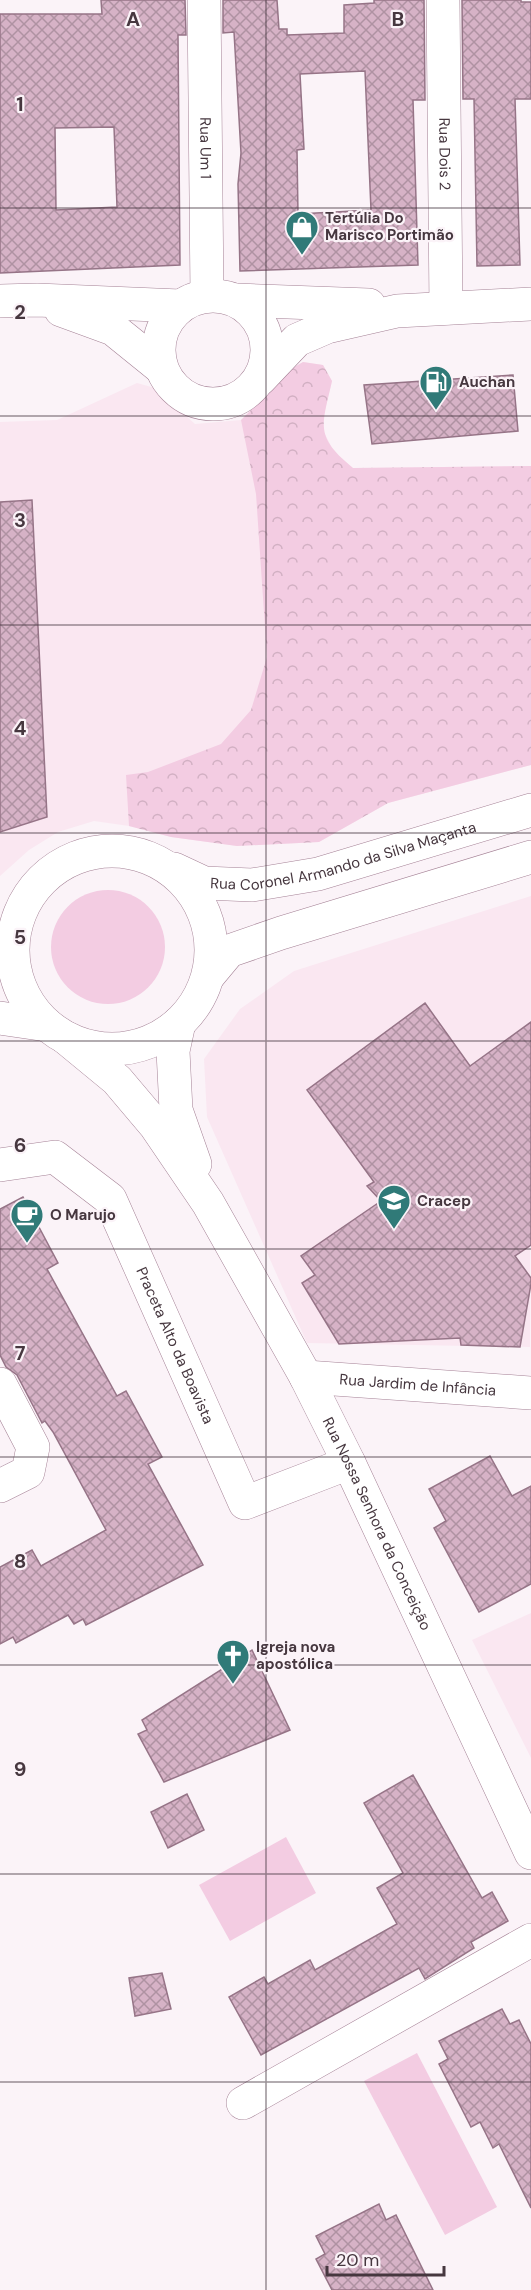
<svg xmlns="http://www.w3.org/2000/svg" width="531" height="2290" font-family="'DM Sans',sans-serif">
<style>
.built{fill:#fae7f1}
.green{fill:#f3cce2}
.forest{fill:url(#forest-crowns)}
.building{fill:url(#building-cross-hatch);stroke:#967487;stroke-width:1.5;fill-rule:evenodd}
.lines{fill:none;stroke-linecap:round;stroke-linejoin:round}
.minor-casing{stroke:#a58296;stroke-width:34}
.major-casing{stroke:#a58296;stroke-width:34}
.minor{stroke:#fff;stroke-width:33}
.major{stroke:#fff;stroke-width:33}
.grid{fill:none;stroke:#46373f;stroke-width:1.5;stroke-opacity:0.55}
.labels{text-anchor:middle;stroke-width:4.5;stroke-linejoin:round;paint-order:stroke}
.street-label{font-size:15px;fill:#46373f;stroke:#fbf3f8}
.poi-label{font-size:15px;font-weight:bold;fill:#46373f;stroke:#fbf3f8;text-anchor:start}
.grid-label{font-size:20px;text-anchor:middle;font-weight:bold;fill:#46373f;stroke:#fbf3f8;stroke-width:4.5;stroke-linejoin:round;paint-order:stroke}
</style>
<defs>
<pattern id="forest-crowns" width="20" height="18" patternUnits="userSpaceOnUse" patternTransform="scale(1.5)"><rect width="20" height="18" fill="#f3cce2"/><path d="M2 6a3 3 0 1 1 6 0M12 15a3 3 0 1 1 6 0" fill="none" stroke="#d2b0c3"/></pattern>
<pattern id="building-cross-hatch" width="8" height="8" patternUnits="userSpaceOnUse" patternTransform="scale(1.5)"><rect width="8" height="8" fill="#d6b2c6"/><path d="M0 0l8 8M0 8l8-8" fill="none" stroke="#af92a2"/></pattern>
</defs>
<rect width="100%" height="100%" fill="#fbf3f8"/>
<g class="built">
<polygon points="303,362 323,365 332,381 321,426 334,452 353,468 531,466 531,765 388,803 319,842 237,846 171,837 129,826 94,821 58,832 29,850 0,876 0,422 57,420 137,383 155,388 195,424 241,420 263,398 279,376"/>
<polygon points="531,896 530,1347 307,1343 207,1117 204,1059 240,1009 294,971"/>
<polygon points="531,1613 531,1758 472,1640"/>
</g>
<g class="green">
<circle cx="108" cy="947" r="57"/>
<polygon points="286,1837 316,1893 230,1941 199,1885"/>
<polygon points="417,2053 497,2207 445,2235 364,2081"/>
</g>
<path class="forest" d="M303 362 323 365 332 381C322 426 314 436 353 468L531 466V765L388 803 319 842 237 846 171 837 129 826 126 775 148 772 221 744 251 710 267 657 256 494 241 420 263 398 279 376Z"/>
<g class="building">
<path d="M101 0H185L186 35H178L180 265 0 273V14H102ZM114 127 117 207 56 210 55 128Z"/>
<path d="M223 0H277L279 29H287V35L344 33V5L374 3V0H424L425 100H413L418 265 240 271 238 184 241 153 234 32 223 33ZM365 71 371 210 298 214 297 150 304 149 300 74Z"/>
<polygon points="462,0 521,0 521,2 531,2 531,99 515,99 520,265 477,266 474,99 463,99"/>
<polygon points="513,375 518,431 372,444 364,385"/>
<polygon points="32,500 47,817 0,832 0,502"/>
<polygon points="425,1003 470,1066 531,1022 531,1245 515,1256 531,1278 531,1284 520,1347 461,1345 460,1338 339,1344 302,1283 315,1275 301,1256 381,1201 367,1186 374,1182 307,1090"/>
<polygon points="23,1197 58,1263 47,1269 117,1396 126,1391 162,1457 148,1464 203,1565 86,1625 83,1619 74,1624 68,1615 16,1643 13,1637 0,1644 0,1567 32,1550 41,1566 106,1530 53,1432 45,1421 42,1423 17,1375 6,1367 0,1355 0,1209"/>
<polygon points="490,1456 512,1496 531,1486 531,1584 479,1612 434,1528 446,1521 429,1489"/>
<polygon points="252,1650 290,1730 164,1782 138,1734 147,1730 142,1720"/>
<polygon points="413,1775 482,1898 492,1892 508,1921 471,1942 474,1948 425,1979 419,1968 261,2055 229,1997 264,1977 268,1984 310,1960 315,1970 397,1924 377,1888 403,1873 364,1803"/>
<polygon points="187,1794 204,1830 168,1848 151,1812"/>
<polygon points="162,1973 171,2009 135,2016 129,1978"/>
<polygon points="502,2009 510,2024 519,2020 531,2044 531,2208 499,2144 493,2148 480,2122 471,2127 439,2064 448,2059 439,2041"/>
<polygon points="379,2204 386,2220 396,2215 433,2290 332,2290 316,2259 325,2254 316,2236"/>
</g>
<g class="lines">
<g class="minor-casing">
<g id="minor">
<path id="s1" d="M204 0 207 295"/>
<path id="s2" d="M443 0 446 308"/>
<circle cx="213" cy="350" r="54"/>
<polyline points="237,300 369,305"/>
<polyline points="0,301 37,300 180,306"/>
<polyline points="61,310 113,329 160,367"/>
<polyline points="260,379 297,340 327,327 397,311 531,304"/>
<polyline points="179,1023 173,1051 176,1110 195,1164"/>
<path id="s3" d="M66 1038 117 1080 155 1125 208 1203 306 1377 349 1463 531 1853"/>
<path id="s4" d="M0 1165 55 1157 110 1199 245 1503 349 1463"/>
<path id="s5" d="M306 1377 531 1393"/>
<polyline points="0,1384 33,1447 28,1472 0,1486"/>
<polyline points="243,2103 531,1940"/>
</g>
</g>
<g class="major-casing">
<g id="major">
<circle cx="112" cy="950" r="99"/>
<path id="s6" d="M174 869 204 883 252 885 318 874 531 810"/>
<polyline points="209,975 229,951 281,933 531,857"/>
<polyline points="0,1018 47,1025"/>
</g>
</g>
<use href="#minor" class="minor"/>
<use href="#major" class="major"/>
</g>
<path class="grid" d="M266 0V2290M0 208H531M0 416H531M0 625H531M0 833H531M0 1041H531M0 1249H531M0 1457H531M0 1665H531M0 1874H531M0 2082H531"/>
<defs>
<g id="shop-pin" transform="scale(1.725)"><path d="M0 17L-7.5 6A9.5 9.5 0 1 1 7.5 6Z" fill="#307a78" stroke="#fbf3f8"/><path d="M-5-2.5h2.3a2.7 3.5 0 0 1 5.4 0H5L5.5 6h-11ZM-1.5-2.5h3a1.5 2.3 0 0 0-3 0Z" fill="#fff"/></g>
<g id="fuel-pin" transform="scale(1.725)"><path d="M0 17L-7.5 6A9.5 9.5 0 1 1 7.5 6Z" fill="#307a78" stroke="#fbf3f8"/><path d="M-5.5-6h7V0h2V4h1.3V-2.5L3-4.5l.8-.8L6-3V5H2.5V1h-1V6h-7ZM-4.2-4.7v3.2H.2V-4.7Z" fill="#fff"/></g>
<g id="school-pin" transform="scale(1.725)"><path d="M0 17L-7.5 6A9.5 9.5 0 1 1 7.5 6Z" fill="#307a78" stroke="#fbf3f8"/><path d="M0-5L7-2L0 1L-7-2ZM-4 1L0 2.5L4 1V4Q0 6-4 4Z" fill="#fff"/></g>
<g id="cafe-pin" transform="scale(1.725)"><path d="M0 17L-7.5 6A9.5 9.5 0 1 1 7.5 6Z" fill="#307a78" stroke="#fbf3f8"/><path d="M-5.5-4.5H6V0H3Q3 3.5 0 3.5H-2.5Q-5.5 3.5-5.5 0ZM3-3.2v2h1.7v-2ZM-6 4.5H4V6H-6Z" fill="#fff"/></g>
<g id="church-pin" transform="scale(1.725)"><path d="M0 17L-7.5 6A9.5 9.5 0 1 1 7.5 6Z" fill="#307a78" stroke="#fbf3f8"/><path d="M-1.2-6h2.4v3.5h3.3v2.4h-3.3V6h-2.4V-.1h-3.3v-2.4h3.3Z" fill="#fff"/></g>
</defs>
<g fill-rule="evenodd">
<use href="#shop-pin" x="302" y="227"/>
<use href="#fuel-pin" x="436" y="382"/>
<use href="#school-pin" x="394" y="1201"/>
<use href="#cafe-pin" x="27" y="1215"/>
<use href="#church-pin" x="233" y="1656"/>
</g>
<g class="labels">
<g class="street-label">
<text dy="5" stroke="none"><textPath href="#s1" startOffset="148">Rua Um 1</textPath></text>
<text dy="5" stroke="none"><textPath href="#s2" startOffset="154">Rua Dois 2</textPath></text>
<text dy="5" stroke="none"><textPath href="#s6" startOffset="176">Rua Coronel Armando da Silva Maçanta</textPath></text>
<text dy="5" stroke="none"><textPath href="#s4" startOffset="285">Praceta Alto da Boavista</textPath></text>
<text dy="5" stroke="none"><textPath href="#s5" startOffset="112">Rua Jardim de Infância</textPath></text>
<text dy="5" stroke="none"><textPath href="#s3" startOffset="582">Rua Nossa Senhora da Conceição</textPath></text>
</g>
<g class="poi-label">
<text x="325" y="223">Tertúlia Do<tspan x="325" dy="17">Marisco Portimão</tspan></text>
<text x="459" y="387">Auchan</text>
<text x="417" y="1206">Cracep</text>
<text x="50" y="1220">O Marujo</text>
<text x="256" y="1652">Igreja nova<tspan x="256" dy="17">apostólica</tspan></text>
</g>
</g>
<g class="grid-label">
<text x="133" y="26">A</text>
<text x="398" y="26">B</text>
<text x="20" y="111">1</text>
<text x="20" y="319">2</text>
<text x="20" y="527">3</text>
<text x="20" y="735">4</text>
<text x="20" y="944">5</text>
<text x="20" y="1152">6</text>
<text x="20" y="1360">7</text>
<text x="20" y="1568">8</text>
<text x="20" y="1776">9</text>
</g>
<path d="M327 2266v9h117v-9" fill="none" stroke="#46373f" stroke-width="3"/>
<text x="336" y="2266" font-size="18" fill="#46373f" stroke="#fbf3f8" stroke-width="4.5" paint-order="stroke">20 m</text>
</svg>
